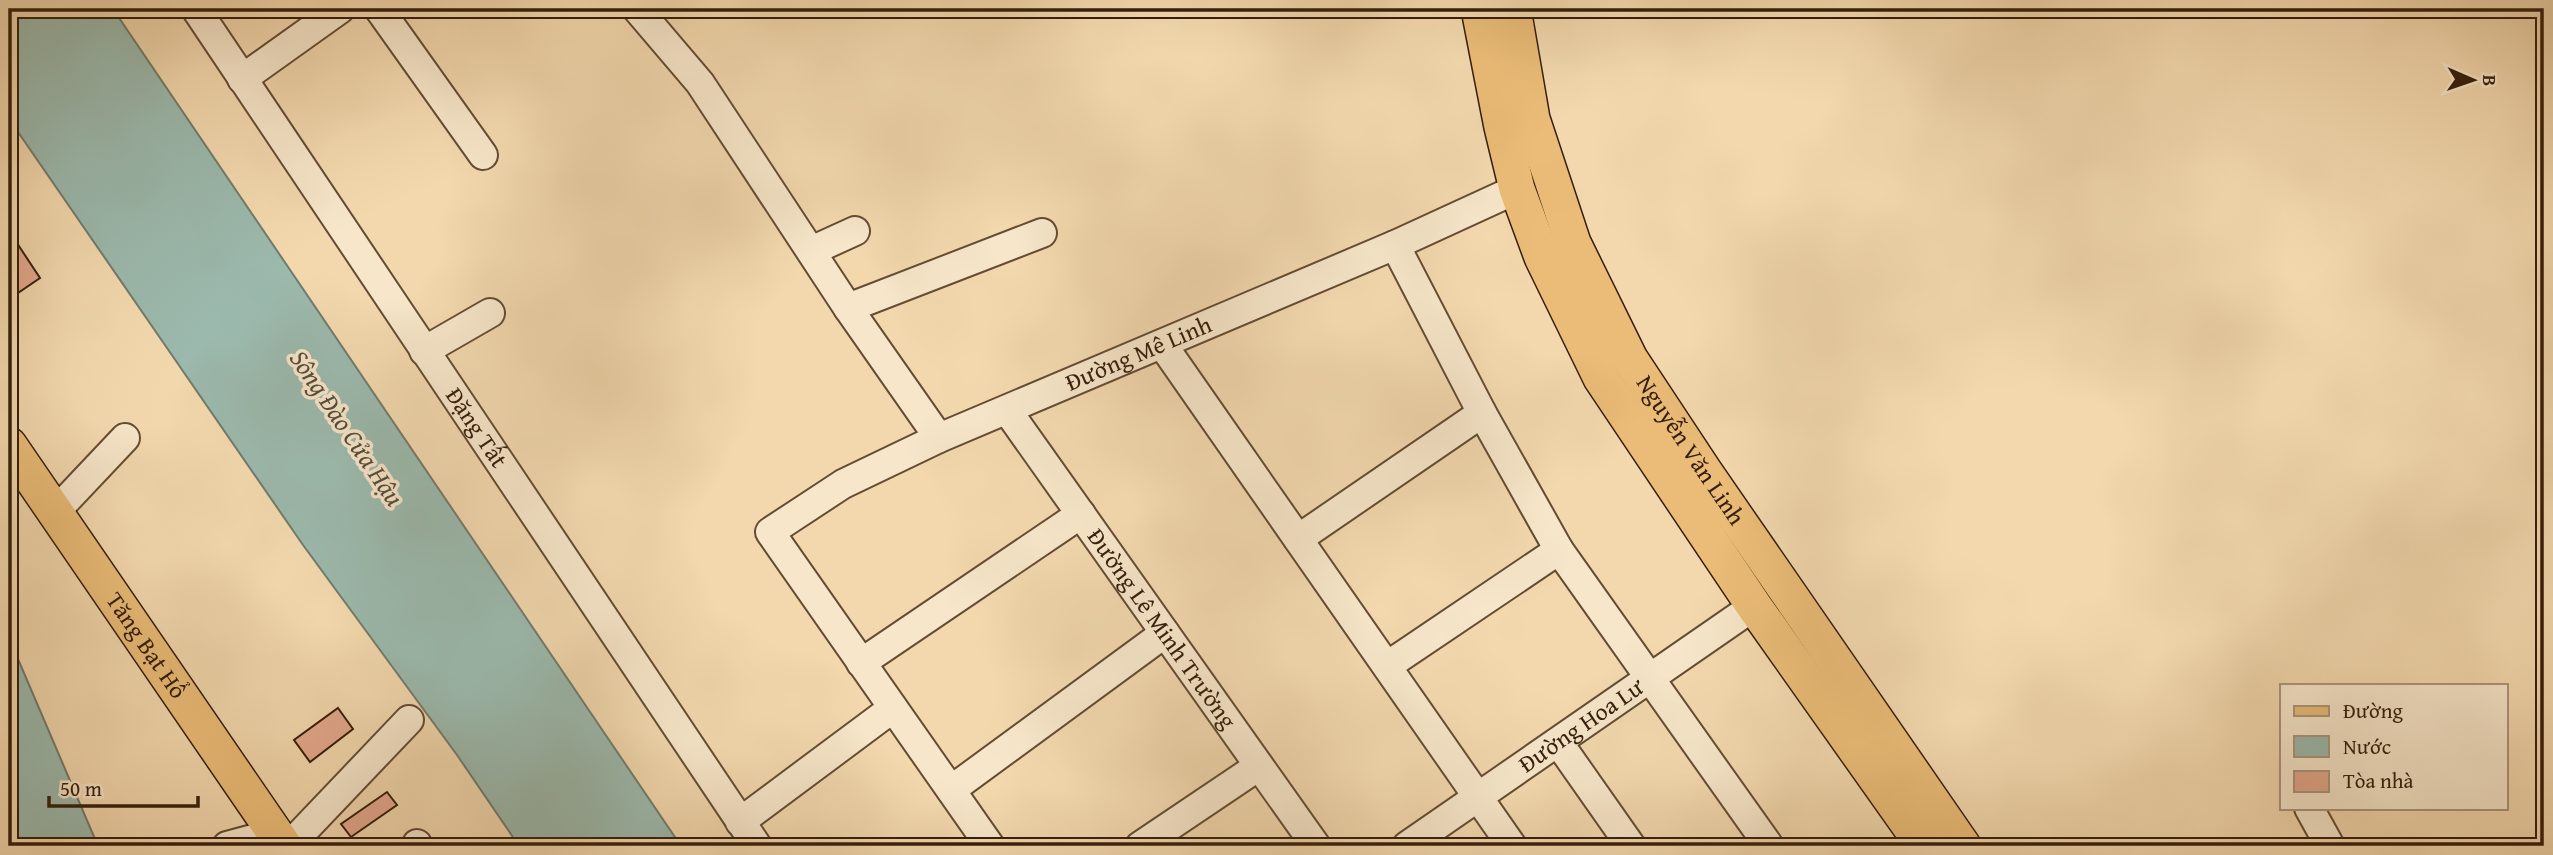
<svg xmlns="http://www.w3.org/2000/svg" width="2553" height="855" font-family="'Gentium Book Plus',serif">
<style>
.water{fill:#9bb9ad;stroke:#727b6c;stroke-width:2}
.building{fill:#e4a88d;stroke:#351e0b;stroke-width:2}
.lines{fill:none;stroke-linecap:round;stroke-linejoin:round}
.minor-casing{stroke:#644c34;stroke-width:32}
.major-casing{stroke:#351e0b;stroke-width:38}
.minor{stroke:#f7e6ca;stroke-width:28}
.major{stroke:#eabc77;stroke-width:35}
.labels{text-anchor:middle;stroke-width:7;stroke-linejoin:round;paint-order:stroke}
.street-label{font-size:24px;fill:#351e0b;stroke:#f7e6ca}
.water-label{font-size:26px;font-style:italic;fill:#544c3c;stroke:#f7e6ca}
</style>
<rect width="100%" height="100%" fill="#f3d8ae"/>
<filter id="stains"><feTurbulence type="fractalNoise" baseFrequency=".00286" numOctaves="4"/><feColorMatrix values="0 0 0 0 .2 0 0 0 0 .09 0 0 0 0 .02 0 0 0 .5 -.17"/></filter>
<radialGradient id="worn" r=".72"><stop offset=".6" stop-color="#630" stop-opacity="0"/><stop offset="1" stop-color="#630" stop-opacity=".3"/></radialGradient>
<g class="water">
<polygon points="9,9 113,9 681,846 519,846 457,755 303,545 9,119"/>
<polygon points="9,642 15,652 98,846 14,846 9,834"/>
</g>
<g class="building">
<polygon points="9,231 40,278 9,299"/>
<polygon points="338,708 353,729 310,762 294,740"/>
<polygon points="387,792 397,805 351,837 341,824"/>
</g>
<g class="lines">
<g class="minor-casing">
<g id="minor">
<path id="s1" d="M196 9 757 846"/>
<polyline points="379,9 483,155"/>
<polyline points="637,9 700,83 848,308 939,438"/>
<polyline points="242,79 340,9"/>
<polyline points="1395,245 1482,413 1559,550 1769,846"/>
<polyline points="811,251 855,231"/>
<polyline points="848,308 1042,233"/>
<polyline points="1162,344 1512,846"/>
<polyline points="424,351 490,313"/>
<path id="s2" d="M1007 410 1316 846"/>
<polyline points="55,512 125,438"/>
<polyline points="1298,539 1482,413"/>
<polyline points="861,663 1081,514"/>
<polyline points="1387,666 1559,550"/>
<polyline points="1558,742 1631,846"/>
<polyline points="951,790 1165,633"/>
<polyline points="2309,808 2330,846"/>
<polyline points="740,822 893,708"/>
<polyline points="227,846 275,833"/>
<polyline points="289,846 409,720"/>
<polyline points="416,846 417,844"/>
<path id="s3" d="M990 846 770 532 843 484 939 438 1395 245 1517 189"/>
<polyline points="1140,846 1259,766"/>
<path id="s4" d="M1407 846 1754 606"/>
</g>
</g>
<g class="major-casing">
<g id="major">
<polyline points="1479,9 1502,127 1517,189 1542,257 1601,378 1754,606 1924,846"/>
<path id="s5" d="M1513 9 1532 119 1573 243 1630 359 1704 471 1963 846"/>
<path id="s6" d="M9 445 284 846"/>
</g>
</g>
<use href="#minor" class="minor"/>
<use href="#major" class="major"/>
</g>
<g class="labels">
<g class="street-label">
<text dy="8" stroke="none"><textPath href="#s3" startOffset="794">Đường Mê Linh</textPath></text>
<text dy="8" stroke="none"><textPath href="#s1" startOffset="504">Đặng Tất</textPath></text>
<text dy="8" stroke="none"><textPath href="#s5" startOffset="481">Nguyễn Văn Linh</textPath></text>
<text dy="8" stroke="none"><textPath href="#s2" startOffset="268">Đường Lê Minh Trường</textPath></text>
<text dy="8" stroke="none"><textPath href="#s6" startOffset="243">Tăng Bạt Hổ</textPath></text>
<text dy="8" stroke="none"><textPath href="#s4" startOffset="212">Đường Hoa Lư</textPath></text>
</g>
<g class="water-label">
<text transform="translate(347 428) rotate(56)" y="9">Sông Đào Cửa Hậu</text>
</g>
</g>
<rect width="2553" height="855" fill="none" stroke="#f3d8ae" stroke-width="35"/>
<rect x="10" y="10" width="2532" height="834" fill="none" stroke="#351e0b" stroke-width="3.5"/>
<rect x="18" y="18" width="2518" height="820" fill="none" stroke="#351e0b" stroke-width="2"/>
<rect x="2280" y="684" width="228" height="126" fill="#f7e6ca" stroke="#a9967e" stroke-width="2"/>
<rect x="2294" y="706" width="35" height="10" fill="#eabc77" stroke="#a9967e" stroke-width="2"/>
<text x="2343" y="718" font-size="21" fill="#351e0b">Đường</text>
<rect x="2294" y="736" width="35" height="21" fill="#9bb9ad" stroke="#a9967e" stroke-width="2"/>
<text x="2343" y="754" font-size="21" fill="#351e0b">Nước</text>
<rect x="2294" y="771" width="35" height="21" fill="#e4a88d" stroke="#a9967e" stroke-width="2"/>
<text x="2343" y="788" font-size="21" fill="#351e0b">Tòa nhà</text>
<g transform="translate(2473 80) rotate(92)" stroke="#f7e6ca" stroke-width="5" paint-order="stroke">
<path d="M0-5L12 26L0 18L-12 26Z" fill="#351e0b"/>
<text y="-10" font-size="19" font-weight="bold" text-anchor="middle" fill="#351e0b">B</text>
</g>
<path d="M49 796v10h149v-10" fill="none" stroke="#351e0b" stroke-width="3.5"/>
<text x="60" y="796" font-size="21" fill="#351e0b" stroke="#f7e6ca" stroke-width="5" paint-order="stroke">50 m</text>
<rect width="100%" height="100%" filter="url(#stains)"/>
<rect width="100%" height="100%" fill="url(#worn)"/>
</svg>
